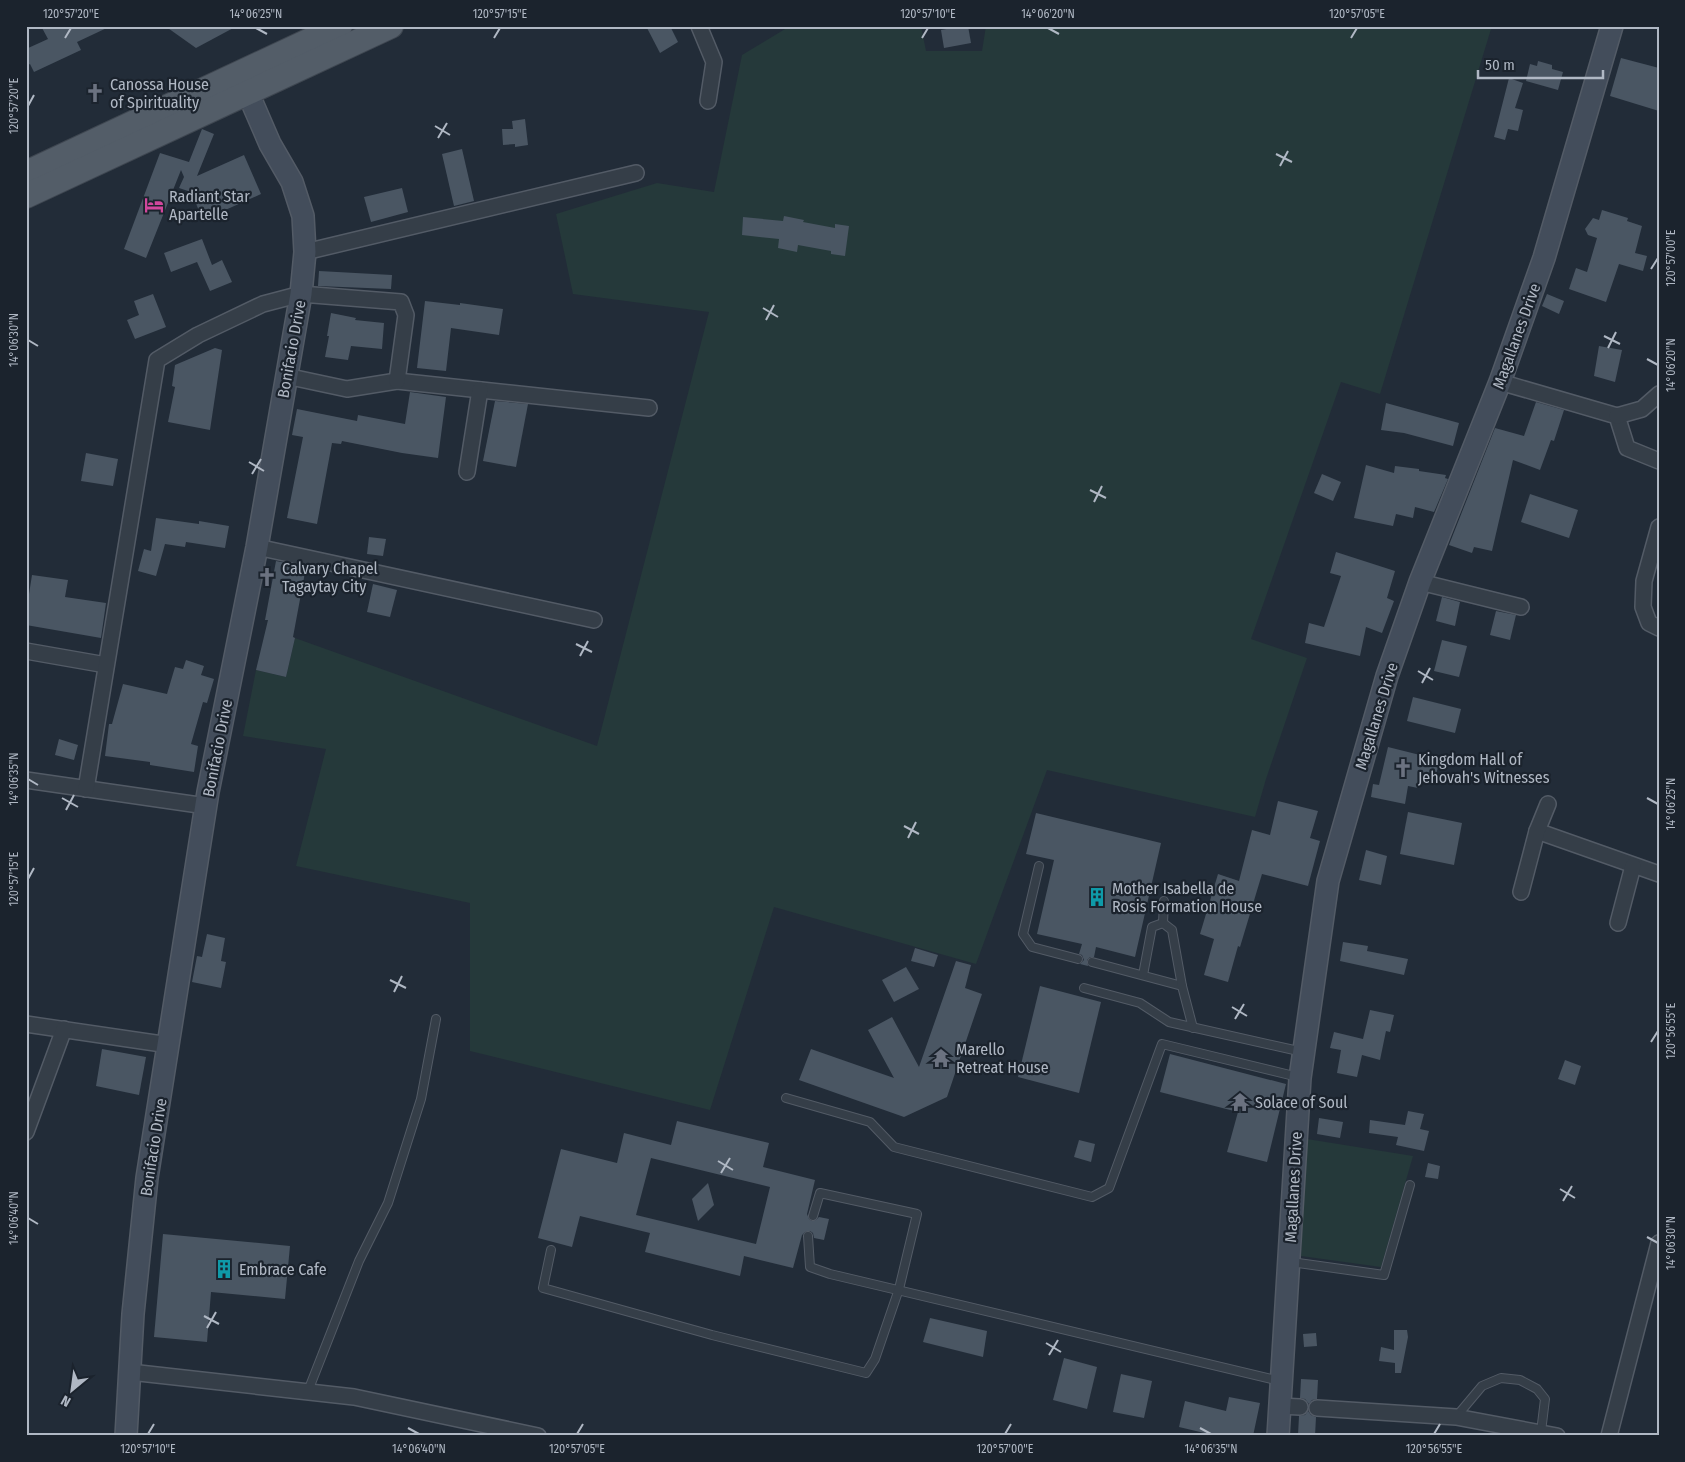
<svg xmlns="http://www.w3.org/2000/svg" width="1685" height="1462" font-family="'Fira Sans Condensed',sans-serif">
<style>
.green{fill:#25393a}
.building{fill:#4a5663;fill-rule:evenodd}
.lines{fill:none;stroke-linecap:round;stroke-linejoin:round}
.lane-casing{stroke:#535b66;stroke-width:10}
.street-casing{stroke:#535b66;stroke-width:18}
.secondary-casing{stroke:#535b66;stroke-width:24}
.primary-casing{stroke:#3f4751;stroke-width:26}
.lane{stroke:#353e48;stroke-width:8}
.street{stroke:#353e48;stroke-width:15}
.secondary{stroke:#434d5b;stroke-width:21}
.primary{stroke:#535d68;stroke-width:24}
.ticks{fill:none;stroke:#b0b8c4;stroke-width:2}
.labels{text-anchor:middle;stroke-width:4.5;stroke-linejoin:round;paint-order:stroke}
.poi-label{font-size:16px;fill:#b0b8c4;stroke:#1b232d;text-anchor:start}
.street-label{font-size:16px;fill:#b0b8c4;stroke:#1b232d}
.neatline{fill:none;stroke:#b0b8c4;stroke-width:2}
.ticks-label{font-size:12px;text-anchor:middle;fill:#b0b8c4}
</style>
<rect width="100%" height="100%" fill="#222c38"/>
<g class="green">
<polygon points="790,26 921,26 926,51 982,51 986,26 1485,26 1491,29 1380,394 1341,382 1251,639 1307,658 1266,779 1255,817 1047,770 976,964 774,907 710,1110 470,1051 470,903 296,866 326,749 243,736 256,670 286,677 295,638 597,746 709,312 573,294 556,214 657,183 714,192 742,55"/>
<polygon points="1307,1139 1413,1156 1381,1267 1301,1256"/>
</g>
<g class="building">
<polygon points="41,26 111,26 77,42 81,50 34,72 30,64 26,66 26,49 48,39"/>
<polygon points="165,26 237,26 196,48"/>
<polygon points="646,26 670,26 678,42 660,53"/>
<polygon points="963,26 968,26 971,43 944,48 941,30"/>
<polygon points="1621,58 1659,68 1659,111 1610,96"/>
<polygon points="1538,61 1552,65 1552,69 1563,72 1558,90 1526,81 1530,64 1537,66"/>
<polygon points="1509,78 1523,83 1515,108 1523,110 1518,131 1508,129 1505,140 1494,137"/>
<polygon points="525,119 528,145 515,147 515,144 503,145 502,129 513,129 512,121"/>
<polygon points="202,129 214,134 197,176 244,155 261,194 203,220 191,192 179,188 184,177 181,170 146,258 124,249 160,153 189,162"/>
<polygon points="462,149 474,201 454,206 442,154"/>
<polygon points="402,188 408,212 371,222 364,197"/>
<polygon points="1602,210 1628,218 1627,221 1642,226 1635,253 1647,256 1643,271 1619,264 1606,302 1569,289 1576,268 1587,272 1597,238 1588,235 1585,229 1593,218 1599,220"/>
<polygon points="784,216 804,220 803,222 835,228 835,224 849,226 845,256 831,254 831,251 798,245 797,252 778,248 779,239 742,235 743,217 783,221"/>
<polygon points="202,239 212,265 222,260 232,282 210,291 197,262 171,272 164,253"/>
<polygon points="319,271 392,275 391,289 318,286"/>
<polygon points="153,294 166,327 135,339 127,320 139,315 134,301"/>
<polygon points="1547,294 1564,301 1559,314 1542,306"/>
<polygon points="425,301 460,305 460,303 503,309 499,335 451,328 446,371 417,368"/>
<polygon points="331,313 356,318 355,320 384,323 382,349 351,346 348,360 325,357 329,336 327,336"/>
<polygon points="1599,346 1622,350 1615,382 1594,376"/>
<polygon points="215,348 222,350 210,430 168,422 175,387 172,386 175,365"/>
<polygon points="410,392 446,397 438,458 402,453 342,441 341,444 332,443 317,524 287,518 303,437 292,435 297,409 357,421 358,415 405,424"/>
<polygon points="495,401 528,404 516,467 483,461"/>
<polygon points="1536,402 1564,410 1554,441 1551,440 1540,470 1513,460 1492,551 1474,547 1472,553 1449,545 1495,428 1524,436"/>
<polygon points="1386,403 1459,423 1453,446 1404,433 1381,430"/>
<polygon points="86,453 118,459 113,486 81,481"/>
<polygon points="1366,465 1394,473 1395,466 1419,469 1419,471 1446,475 1445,478 1448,479 1434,512 1415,507 1413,518 1396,514 1393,526 1354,518"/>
<polygon points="1322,474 1341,482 1333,501 1314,493"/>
<polygon points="1530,494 1578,510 1569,538 1521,522"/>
<polygon points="156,518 199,524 199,521 229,526 225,548 186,542 185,547 165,544 156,576 138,571 144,549 151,551"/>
<polygon points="369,537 386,539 383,556 367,554"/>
<polygon points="1336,552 1395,571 1387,598 1394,601 1382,633 1366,627 1360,656 1305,643 1309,623 1324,627 1341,576 1330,573"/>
<polygon points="276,561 306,567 293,637 295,638 286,677 256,670 268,620 265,620"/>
<polygon points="32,575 68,580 65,597 106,603 101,638 26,625 26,613"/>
<polygon points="373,584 397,590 390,617 367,612"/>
<polygon points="1442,597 1460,602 1455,626 1436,621"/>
<polygon points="1496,611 1516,615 1510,640 1490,635"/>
<polygon points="1442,640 1467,646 1459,677 1434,671"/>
<polygon points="186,660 204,666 201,675 214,679 207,703 203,702 191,744 198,746 194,772 150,765 150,762 105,756 109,724 112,724 123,684 167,694 175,667 183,669"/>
<polygon points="1413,697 1461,709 1455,733 1407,721"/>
<polygon points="59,739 78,745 74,760 55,755"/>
<polygon points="1388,747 1440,760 1435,778 1422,774 1418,788 1408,786 1405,804 1371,797 1373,784 1379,785"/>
<polygon points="1278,801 1318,811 1310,838 1320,841 1308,886 1262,874 1240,947 1238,946 1228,982 1204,975 1214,939 1200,934 1218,874 1239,881 1252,830 1270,835"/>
<polygon points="1408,812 1462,823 1454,865 1400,854"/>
<polygon points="1036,813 1161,843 1135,957 1096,947 1094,957 1090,957 1087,960 1088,966 1080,964 1084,960 1082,955 1079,954 1082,944 1037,934 1054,860 1026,854"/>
<polygon points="1366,850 1387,856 1381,885 1359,880"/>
<polygon points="207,934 225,938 221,961 226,962 221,988 192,982 197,956 202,957"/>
<polygon points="1343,942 1368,946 1367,951 1408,959 1404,975 1340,961"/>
<polygon points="915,948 938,955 934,967 911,961"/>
<polygon points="956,961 971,965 965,988 982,994 947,1097 904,1117 799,1080 811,1049 894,1078 868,1030 892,1017 919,1067"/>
<polygon points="906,967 919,989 894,1002 882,980"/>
<polygon points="1040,986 1101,1002 1079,1093 1018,1077"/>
<polygon points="1370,1010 1394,1015 1390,1032 1386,1031 1380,1060 1362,1055 1357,1077 1337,1073 1341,1050 1330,1048 1334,1032 1363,1039"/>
<polygon points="102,1049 146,1057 139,1095 96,1086"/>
<polygon points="1170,1054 1286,1084 1267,1162 1227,1152 1238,1112 1160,1092"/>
<polygon points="1565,1060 1581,1066 1575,1085 1558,1079"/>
<polygon points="1408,1111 1424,1114 1420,1129 1429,1131 1424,1151 1396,1145 1398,1137 1369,1133 1370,1120 1405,1125"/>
<polygon points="1319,1118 1343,1122 1340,1138 1317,1134"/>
<path d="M677 1121 769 1143 763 1167 815 1180 807 1214 809 1219 812 1221 816 1220 819 1217 829 1219 824 1240 814 1238 813 1233 810 1231 805 1232 802 1235 793 1268 744 1256 740 1276 645 1252 650 1233 580 1216 572 1247 538 1238 561 1149 617 1163 624 1133 671 1145ZM651 1158 770 1187 756 1244 636 1215Z"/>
<polygon points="1079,1140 1095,1144 1091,1162 1074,1157"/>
<polygon points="1428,1163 1440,1166 1438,1179 1425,1177"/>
<polygon points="708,1183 714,1205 698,1221 692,1199"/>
<polygon points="163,1234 290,1246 285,1299 211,1292 207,1342 154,1337"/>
<polygon points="930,1318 987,1331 983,1357 923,1342"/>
<polygon points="1394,1330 1407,1330 1408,1337 1401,1373 1395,1373 1395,1363 1379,1361 1381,1347 1394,1350"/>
<polygon points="1316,1333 1317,1346 1304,1347 1303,1334"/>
<polygon points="1064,1358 1097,1367 1087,1409 1053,1400"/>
<polygon points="1121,1374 1152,1381 1144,1418 1113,1412"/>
<polygon points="1301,1379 1318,1380 1317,1399 1312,1400 1309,1404 1305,1399 1300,1398"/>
<polygon points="1229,1397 1260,1403 1253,1436 1217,1436 1179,1427 1185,1401 1226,1411"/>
<polygon points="1308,1411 1311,1415 1316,1417 1315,1436 1298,1435 1299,1416 1305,1415"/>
</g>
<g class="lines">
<g class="lane-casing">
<g id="lane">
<polyline points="1039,866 1023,934 1032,947 1078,959"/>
<polyline points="1163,923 1164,901"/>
<polyline points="1092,962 1182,986"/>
<polyline points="1143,975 1152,927 1163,923 1172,930 1182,986 1193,1028"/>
<polyline points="1084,988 1140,1003 1169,1022 1303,1052"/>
<polyline points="786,1098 870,1122 894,1147 1092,1197 1109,1188 1162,1044 1298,1077"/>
<polyline points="808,1236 810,1267 830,1274 1280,1381"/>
<polyline points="551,1250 543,1288 712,1335 866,1373 875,1359 899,1289 917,1214 820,1193 813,1216"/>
<polyline points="1291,1262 1384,1275 1410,1185"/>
<polyline points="308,1391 359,1261 388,1203 421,1099 436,1019"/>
<polyline points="1456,1417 1482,1386 1501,1378 1520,1380 1537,1389 1545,1399 1541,1432"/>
</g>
</g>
<g class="street-casing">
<g id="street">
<polyline points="699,26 714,62 708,101"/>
<polyline points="305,252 636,173"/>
<polyline points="286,376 347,389 397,381 649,408"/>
<polyline points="1500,382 1617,416 1627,448 1659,461"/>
<polyline points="1617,416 1642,409 1659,394"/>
<polyline points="467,472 480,390"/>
<polyline points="1659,527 1644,581 1643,607 1649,623 1659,628"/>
<polyline points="257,547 594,620"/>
<polyline points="1420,582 1521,607"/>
<polyline points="26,651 106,665"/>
<polyline points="26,780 206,806"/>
<polyline points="86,789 157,360 198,335 263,304 301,294 401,302 406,315 397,381"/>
<polyline points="1537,831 1659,874"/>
<polyline points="1521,892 1537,831 1548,804"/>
<polyline points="1618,923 1633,866"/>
<polyline points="26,1024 169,1045"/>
<polyline points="26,1132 64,1029"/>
<polyline points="130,1372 354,1397 538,1436"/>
<polyline points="1279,1406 1300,1407"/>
<polyline points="1317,1408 1456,1417 1557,1436"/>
<polyline points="1609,1436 1659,1243"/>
</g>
</g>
<g class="secondary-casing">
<g id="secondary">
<polyline points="126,1436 133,1314 147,1178 208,792 257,547 301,294 305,252 303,216 292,182 270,144 241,77"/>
<polyline points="1278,1436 1300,1078 1328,881 1387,676 1420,582 1500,382 1544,258 1612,26"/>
</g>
</g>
<g class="primary-casing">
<g id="primary">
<polyline points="26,173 340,26"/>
<polyline points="26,196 391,26"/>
</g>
</g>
<use href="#lane" class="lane"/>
<use href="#street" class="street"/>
<use href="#secondary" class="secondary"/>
<use href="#primary" class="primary"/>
</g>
<path class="ticks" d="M256 28 267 34M1048 28 1059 34M65 38 71 28M494 38 500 28M922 38 928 28M1351 38 1357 28M28 106 34 95M435 126 450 135M438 138 447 123M1276 154 1292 162M1280 166 1288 151M1651 269 1658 258M763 308 778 317M766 320 774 305M1604 336 1620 344M28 340 38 346M1608 348 1616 332M1647 359 1658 365M249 462 264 471M252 474 261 459M1090 490 1106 498M1094 502 1102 486M576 644 592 652M580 656 588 641M1418 671 1433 680M1422 683 1430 668M28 779 38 785M62 798 78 807M1647 798 1658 804M66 810 74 795M904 826 919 834M908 838 916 822M28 879 34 868M390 980 406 988M394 992 402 976M1232 1007 1247 1016M1235 1019 1244 1004M1651 1042 1658 1031M718 1161 733 1170M721 1173 730 1158M1560 1189 1575 1198M1563 1201 1572 1186M28 1218 38 1224M1647 1237 1658 1243M204 1316 219 1324M207 1328 216 1312M1046 1343 1061 1352M1049 1355 1058 1340M408 1428 419 1434M1200 1428 1211 1434M148 1434 154 1424M577 1434 583 1424M1005 1434 1011 1424M1434 1434 1440 1424"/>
<defs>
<g id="church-bare" transform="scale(1.5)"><path d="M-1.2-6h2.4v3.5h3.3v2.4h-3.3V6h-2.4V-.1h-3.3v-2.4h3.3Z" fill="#6b7280" stroke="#1b232d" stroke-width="2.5" paint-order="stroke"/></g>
<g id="hotel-bare" transform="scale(1.5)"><path d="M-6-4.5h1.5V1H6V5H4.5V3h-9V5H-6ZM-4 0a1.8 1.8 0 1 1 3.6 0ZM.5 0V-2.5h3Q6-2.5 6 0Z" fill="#d1479c" stroke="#1b232d" stroke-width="2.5" paint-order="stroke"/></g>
<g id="building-bare" transform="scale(1.5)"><path d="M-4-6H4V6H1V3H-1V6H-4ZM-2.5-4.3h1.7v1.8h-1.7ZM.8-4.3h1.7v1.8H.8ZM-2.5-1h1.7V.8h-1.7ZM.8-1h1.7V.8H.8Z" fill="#0f9aa8" stroke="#1b232d" stroke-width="2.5" paint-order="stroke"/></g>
<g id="temple-bare" transform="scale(1.5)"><path d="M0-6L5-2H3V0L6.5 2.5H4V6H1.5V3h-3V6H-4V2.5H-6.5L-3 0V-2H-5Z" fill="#6b7280" stroke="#1b232d" stroke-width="2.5" paint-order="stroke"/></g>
</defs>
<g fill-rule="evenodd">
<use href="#church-bare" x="95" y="93"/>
<use href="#hotel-bare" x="154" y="205"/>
<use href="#church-bare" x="267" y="577"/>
<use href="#church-bare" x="1403" y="768"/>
<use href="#building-bare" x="1097" y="897"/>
<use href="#temple-bare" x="941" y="1058"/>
<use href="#temple-bare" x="1240" y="1102"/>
<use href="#building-bare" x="224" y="1269"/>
</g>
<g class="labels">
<g class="poi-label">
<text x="110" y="90">Canossa House<tspan x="110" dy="18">of Spirituality</tspan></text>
<text x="169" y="202">Radiant Star<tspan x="169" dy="18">Apartelle</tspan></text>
<text x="282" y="574">Calvary Chapel<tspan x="282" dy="18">Tagaytay City</tspan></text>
<text x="1418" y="765">Kingdom Hall of<tspan x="1418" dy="18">Jehovah's Witnesses</tspan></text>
<text x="1112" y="894">Mother Isabella de<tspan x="1112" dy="18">Rosis Formation House</tspan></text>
<text x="956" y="1055">Marello<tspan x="956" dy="18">Retreat House</tspan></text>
<text x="1255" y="1108">Solace of Soul</text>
<text x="239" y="1275">Embrace Cafe</text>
</g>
<g class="street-label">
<text transform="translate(1516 336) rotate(-70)" y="6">Magallanes Drive</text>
<text transform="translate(291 349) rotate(-80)" y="6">Bonifacio Drive</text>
<text transform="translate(1376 716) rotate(-73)" y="6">Magallanes Drive</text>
<text transform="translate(217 748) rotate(-79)" y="6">Bonifacio Drive</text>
<text transform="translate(153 1147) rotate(-81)" y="6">Bonifacio Drive</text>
<text transform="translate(1293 1187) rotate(-87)" y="6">Magallanes Drive</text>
</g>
</g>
<rect width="1685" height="1462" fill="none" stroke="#1b232d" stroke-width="55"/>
<g transform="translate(72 1390) rotate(209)" stroke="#1b232d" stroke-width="4" paint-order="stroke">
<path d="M0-4L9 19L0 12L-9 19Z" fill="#b0b8c4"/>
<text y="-8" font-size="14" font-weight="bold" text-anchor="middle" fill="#b0b8c4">N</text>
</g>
<path d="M1478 70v8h125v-8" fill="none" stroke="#b0b8c4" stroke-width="2.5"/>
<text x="1485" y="70" font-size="15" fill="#b0b8c4" stroke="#1b232d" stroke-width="4" paint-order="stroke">50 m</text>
<rect x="28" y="28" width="1630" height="1406" class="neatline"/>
<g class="ticks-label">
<text x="71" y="18">120°57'20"E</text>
<text x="256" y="18">14°06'25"N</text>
<text x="500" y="18">120°57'15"E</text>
<text x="928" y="18">120°57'10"E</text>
<text x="1048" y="18">14°06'20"N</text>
<text x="1357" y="18">120°57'05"E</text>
<text transform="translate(14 106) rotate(-90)" y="4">120°57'20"E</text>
<text transform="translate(1671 258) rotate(-90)" y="4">120°57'00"E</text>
<text transform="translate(14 340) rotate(-90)" y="4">14°06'30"N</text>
<text transform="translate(1671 365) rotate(-90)" y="4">14°06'20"N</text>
<text transform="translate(14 779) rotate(-90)" y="4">14°06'35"N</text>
<text transform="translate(1671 804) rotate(-90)" y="4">14°06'25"N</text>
<text transform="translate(14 879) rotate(-90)" y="4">120°57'15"E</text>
<text transform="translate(1671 1031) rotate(-90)" y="4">120°56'55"E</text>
<text transform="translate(14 1218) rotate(-90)" y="4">14°06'40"N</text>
<text transform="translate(1671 1243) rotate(-90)" y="4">14°06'30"N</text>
<text x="148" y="1453">120°57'10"E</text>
<text x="419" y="1453">14°06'40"N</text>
<text x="577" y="1453">120°57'05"E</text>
<text x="1005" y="1453">120°57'00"E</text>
<text x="1211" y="1453">14°06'35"N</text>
<text x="1434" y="1453">120°56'55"E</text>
</g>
</svg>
